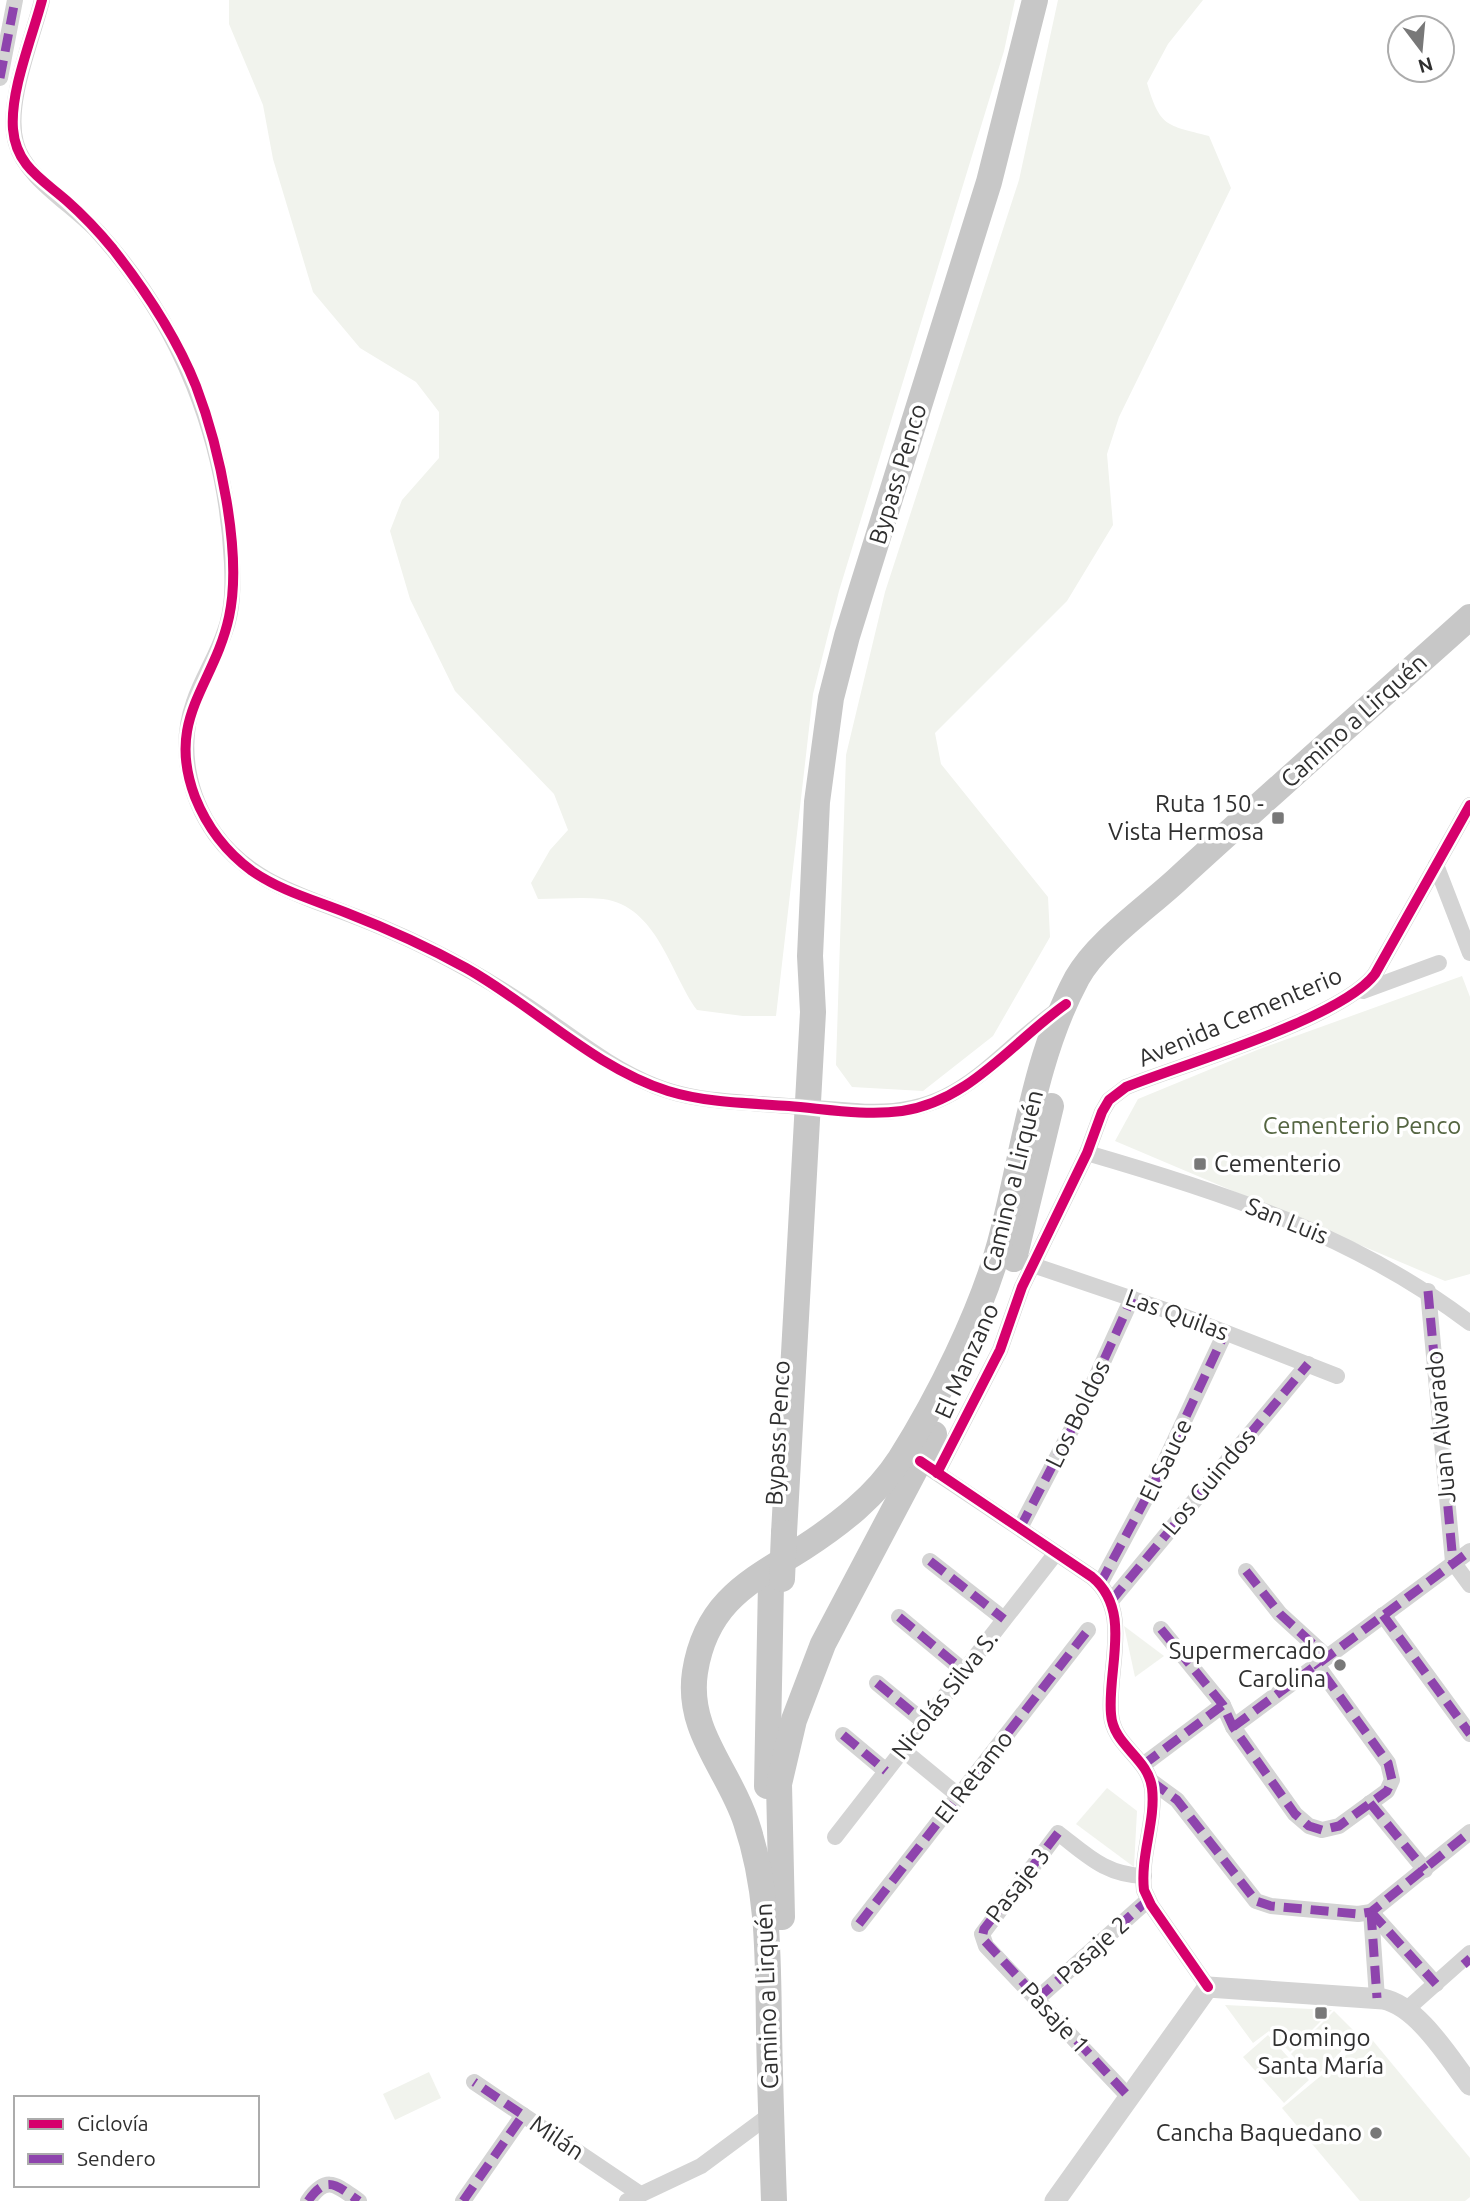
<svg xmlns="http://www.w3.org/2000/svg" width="1470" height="2201" font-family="Ubuntu,sans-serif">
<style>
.green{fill:#f1f3ed}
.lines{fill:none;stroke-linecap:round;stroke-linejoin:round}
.minor{stroke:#d4d4d4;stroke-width:16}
.tertiary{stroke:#d4d4d4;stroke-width:21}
.primary{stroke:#c7c7c7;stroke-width:26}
.minor-bridge{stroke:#d4d4d4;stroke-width:16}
.primary-bridge{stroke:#c7c7c7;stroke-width:26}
.quiet{stroke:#8e44ad;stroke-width:9;stroke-dasharray:18 9;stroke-linecap:butt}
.cycleway-casing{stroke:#fff;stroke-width:15}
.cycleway{stroke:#d6006c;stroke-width:10}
.poi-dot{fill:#787878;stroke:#fff;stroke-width:2.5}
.labels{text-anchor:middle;stroke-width:7;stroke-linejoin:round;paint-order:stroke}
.street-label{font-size:24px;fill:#2f2f2f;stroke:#fff}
.poi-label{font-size:24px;fill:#2f2f2f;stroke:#fff;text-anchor:end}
.park-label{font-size:24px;fill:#546541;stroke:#fff}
</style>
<rect width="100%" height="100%" fill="#fff"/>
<g class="green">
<path d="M229 0H1015L1004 51 839 591 813 694 776 1016H743L697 1010C670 973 657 906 603 899 582 897 559 899 538 899L531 883 550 850 568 830 554 794 455 691 410 599 390 531 402 500 439 458V412L416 382 360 348 313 292 273 159 263 105 229 24Z"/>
<path d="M1058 0H1203L1168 44 1147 83C1160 127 1166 125 1209 136L1231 188 1119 417 1107 454 1113 525 1067 601 935 733 941 764 1048 897 1050 937 993 1036 923 1091 852 1087 836 1065 846 755 885 592 1019 180Z"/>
<polygon points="1462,976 1470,997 1470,1274 1445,1281 1115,1141 1138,1099 1257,1050"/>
<polygon points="1124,1626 1164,1656 1135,1677"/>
<polygon points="1107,1788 1137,1811 1134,1867 1076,1824"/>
<polygon points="1225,2005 1332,2010 1290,2052 1269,2031 1253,2043"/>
<polygon points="1334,2011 1358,2035 1314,2078 1291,2054"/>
<polygon points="1268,2035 1309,2080 1284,2103 1243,2057"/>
<polygon points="1369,2036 1470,2158 1470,2197 1465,2201 1360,2201 1282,2108"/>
<polygon points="429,2072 441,2098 395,2120 383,2094"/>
</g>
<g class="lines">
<g class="minor">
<path d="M42 0C32 41 5 103 16 143 25 178 73 205 98 232 181 324 226 439 232 563 233 586 233 609 225 631 217 656 202 678 194 702 178 746 188 796 215 834 246 877 291 892 338 910 404 934 466 965 524 1004 567 1032 607 1067 655 1086 689 1100 725 1101 761 1104"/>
<polyline points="0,78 15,0"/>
<polyline points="1436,865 1470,953"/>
<polyline points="1363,991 1439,963"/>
<path d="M855 1111C959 1120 986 1061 1060 1008"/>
<path d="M1087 1153C1225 1193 1354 1235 1470 1323"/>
<polyline points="1024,1262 1183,1316 1337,1376"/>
<polyline points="1428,1291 1453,1562"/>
<path d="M928 1467 1092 1577C1133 1611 1107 1668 1111 1714 1113 1746 1148 1757 1152 1788 1156 1821 1140 1856 1144 1890L1151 1905 1208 1987"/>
<path d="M937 1473 1000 1350 1022 1287 1087 1153 1102 1112 1109 1100 1126 1087C1183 1064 1341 1019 1375 974L1470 805"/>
<polyline points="1020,1528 1078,1417 1132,1298"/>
<polyline points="930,1561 1004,1619"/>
<polyline points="1453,1562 1470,1585"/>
<polyline points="1246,1571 1280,1614 1327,1657"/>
<polyline points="1100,1584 1161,1470 1225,1333"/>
<polyline points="1111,1601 1308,1364"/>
<polyline points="1383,1615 1470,1734"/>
<polyline points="899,1617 964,1671"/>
<polyline points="1161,1629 1223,1705 1233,1727 1295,1814 1309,1826 1322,1830 1339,1826 1387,1791 1392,1780 1388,1763 1317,1665"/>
<polyline points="877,1683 924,1722"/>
<polyline points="1233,1727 1470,1551"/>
<polyline points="843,1735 886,1771"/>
<polyline points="903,1750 959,1796"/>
<polyline points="1143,1765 1223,1705"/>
<polyline points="1151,1781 1177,1800 1256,1901 1271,1906 1358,1914 1371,1912 1470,1832"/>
<polyline points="1370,1803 1425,1870"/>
<polyline points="835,1837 1056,1553"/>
<polyline points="1371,1912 1436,1984"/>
<polyline points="1371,1912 1377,1998"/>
<polyline points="859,1924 1088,1630"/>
<polyline points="1037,1999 1148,1900"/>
<polyline points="1407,2009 1470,1953"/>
<polyline points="474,2082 640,2194"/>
<path d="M1129 2097 986 1946 982 1934 1058 1833C1087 1855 1105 1875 1144 1876"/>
<path d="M308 2201C327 2174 336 2185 359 2201"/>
<polyline points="463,2201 523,2115"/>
<polyline points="627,2201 701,2166 771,2114"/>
</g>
<path class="tertiary" d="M1055 2201 1208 1987 1383 1999C1418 2006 1449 2058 1470 2085"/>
<g class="primary">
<polyline points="1014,1259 1051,1106"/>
<polyline points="784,1533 813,1012 810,956 817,802 831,698 847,636 989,182 1035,0"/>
<polyline points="767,1786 771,1583"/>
<polyline points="782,1917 779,1784 794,1720 823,1644 934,1434"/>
<path d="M774 2201C772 2144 770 2087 769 2029 768 1958 769 1890 746 1822 729 1770 686 1731 695 1672 706 1602 749 1582 803 1548 840 1524 876 1496 900 1459 938 1399 982 1311 1000 1243 1024 1154 1033 1060 1077 978 1097 942 1148 907 1179 878 1275 790 1373 704 1470 617"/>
</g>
<polyline class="minor-bridge" points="761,1104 855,1111"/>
<polyline class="primary-bridge" points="782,1579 784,1533"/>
<g class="quiet">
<polyline points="0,78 15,0"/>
<polyline points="1428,1291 1453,1562"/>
<polyline points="1020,1528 1078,1417 1132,1298"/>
<polyline points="930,1561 1004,1619"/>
<polyline points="1246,1571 1280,1614 1327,1657"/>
<polyline points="1100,1584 1161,1470 1225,1333"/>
<polyline points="1111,1601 1308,1364"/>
<polyline points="1383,1615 1470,1734"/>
<polyline points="899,1617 964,1671"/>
<polyline points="1161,1629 1223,1705 1233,1727 1295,1814 1309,1826 1322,1830 1339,1826 1387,1791 1392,1780 1388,1763 1317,1665"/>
<polyline points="877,1683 924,1722"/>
<polyline points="1233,1727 1470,1551"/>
<polyline points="843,1735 886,1771"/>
<polyline points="1143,1765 1223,1705"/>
<polyline points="1151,1781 1177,1800 1256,1901 1271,1906 1358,1914 1371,1912 1470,1832"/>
<polyline points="1370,1803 1425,1870"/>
<polyline points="1058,1833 984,1929 982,1938 1129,2097"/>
<polyline points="1371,1912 1436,1984"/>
<polyline points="1371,1912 1377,1998"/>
<polyline points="859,1924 1088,1630"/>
<polyline points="1464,1958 1470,1965"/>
<polyline points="1037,1999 1148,1900"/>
<path d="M308 2201C327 2174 336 2185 359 2201"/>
<polyline points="463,2201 523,2115 474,2082"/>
</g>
<g class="cycleway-casing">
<g id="cycleway">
<path d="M42 0C32 38 10 91 13 129 16 166 42 179 67 201 84 216 99 232 113 249 146 291 176 336 196 386 219 446 243 553 229 617 214 686 165 718 195 797 207 827 226 852 252 871 281 891 314 900 347 913 388 929 428 947 466 968 534 1006 593 1067 668 1091 707 1103 749 1103 789 1106 826 1109 865 1116 902 1111 970 1101 1012 1042 1066 1004"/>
<path d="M920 1461 1092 1577C1133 1611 1107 1668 1111 1714 1113 1746 1148 1757 1152 1788 1156 1821 1140 1856 1144 1890L1151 1905 1208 1987"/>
<path d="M937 1473 1000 1350 1022 1287 1087 1153 1102 1112 1109 1100 1126 1087C1183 1064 1341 1019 1375 974L1470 805"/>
</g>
</g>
<use href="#cycleway" class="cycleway"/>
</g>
<g class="poi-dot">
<rect x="1271" y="811" width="14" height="14" rx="3.5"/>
<rect x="1193" y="1157" width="14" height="14" rx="3.5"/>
<circle cx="1340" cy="1665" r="7"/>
<rect x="1314" y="2006" width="14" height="14" rx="3.5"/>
<circle cx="1376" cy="2133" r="7"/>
</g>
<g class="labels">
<g class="street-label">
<text transform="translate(898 474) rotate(-73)" y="8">Bypass Penco</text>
<text transform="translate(1354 721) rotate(-42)" y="8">Camino a Lirquén</text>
<text transform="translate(1240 1017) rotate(-23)" y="8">Avenida Cementerio</text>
<text transform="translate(1013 1181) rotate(-76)" y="8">Camino a Lirquén</text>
<text transform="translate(1287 1221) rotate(22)" y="8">San Luis</text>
<text transform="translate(1177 1315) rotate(20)" y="8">Las Quilas</text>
<text transform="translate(967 1361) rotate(-66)" y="8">El Manzano</text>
<text transform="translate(1078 1414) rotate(-64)" y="8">Los Boldos</text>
<text transform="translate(1441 1427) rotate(-95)" y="8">Juan Alvarado</text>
<text transform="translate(778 1433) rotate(-87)" y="8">Bypass Penco</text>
<text transform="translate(1166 1460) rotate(-64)" y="8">El Sauce</text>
<text transform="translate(1209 1482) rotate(-50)" y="8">Los Guindos</text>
<text transform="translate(945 1695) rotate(-52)" y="8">Nicolás Silva S.</text>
<text transform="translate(974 1777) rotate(-52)" y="8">El Retamo</text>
<text transform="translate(1018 1885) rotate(-52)" y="8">Pasaje 3</text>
<text transform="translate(1093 1950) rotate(-42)" y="8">Pasaje 2</text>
<text transform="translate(767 1996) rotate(-92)" y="8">Camino a Lirquén</text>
<text transform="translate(1055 2018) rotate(47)" y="8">Pasaje 1</text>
<text transform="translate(557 2138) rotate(34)" y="8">Milán</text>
</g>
<g class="poi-label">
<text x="1264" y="812">Ruta 150 -<tspan x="1264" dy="28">Vista Hermosa</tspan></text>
<text x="1214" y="1172" text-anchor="start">Cementerio</text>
<text x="1326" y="1659">Supermercado<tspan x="1326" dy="28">Carolina</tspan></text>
<text x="1321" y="2046" text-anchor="middle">Domingo<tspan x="1321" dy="28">Santa María</tspan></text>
<text x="1362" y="2141">Cancha Baquedano</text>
</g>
<g class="park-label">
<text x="1362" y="1134">Cementerio Penco</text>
</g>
</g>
<rect x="14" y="2096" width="245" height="91" fill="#ffffff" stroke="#acacac" stroke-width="2"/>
<rect x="28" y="2119" width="35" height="10" fill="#d6006c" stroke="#acacac" stroke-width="2"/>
<text x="77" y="2131" font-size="21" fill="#2f2f2f">Ciclovía</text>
<rect x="28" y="2154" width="35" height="10" fill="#8e44ad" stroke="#acacac" stroke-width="2"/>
<text x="77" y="2166" font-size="21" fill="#2f2f2f">Sendero</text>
<g transform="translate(1421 49) rotate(164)"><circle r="33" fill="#ffffff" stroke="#acacac" stroke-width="2"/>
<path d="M0-5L12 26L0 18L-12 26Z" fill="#787878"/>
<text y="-10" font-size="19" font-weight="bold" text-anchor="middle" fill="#2f2f2f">N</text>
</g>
</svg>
